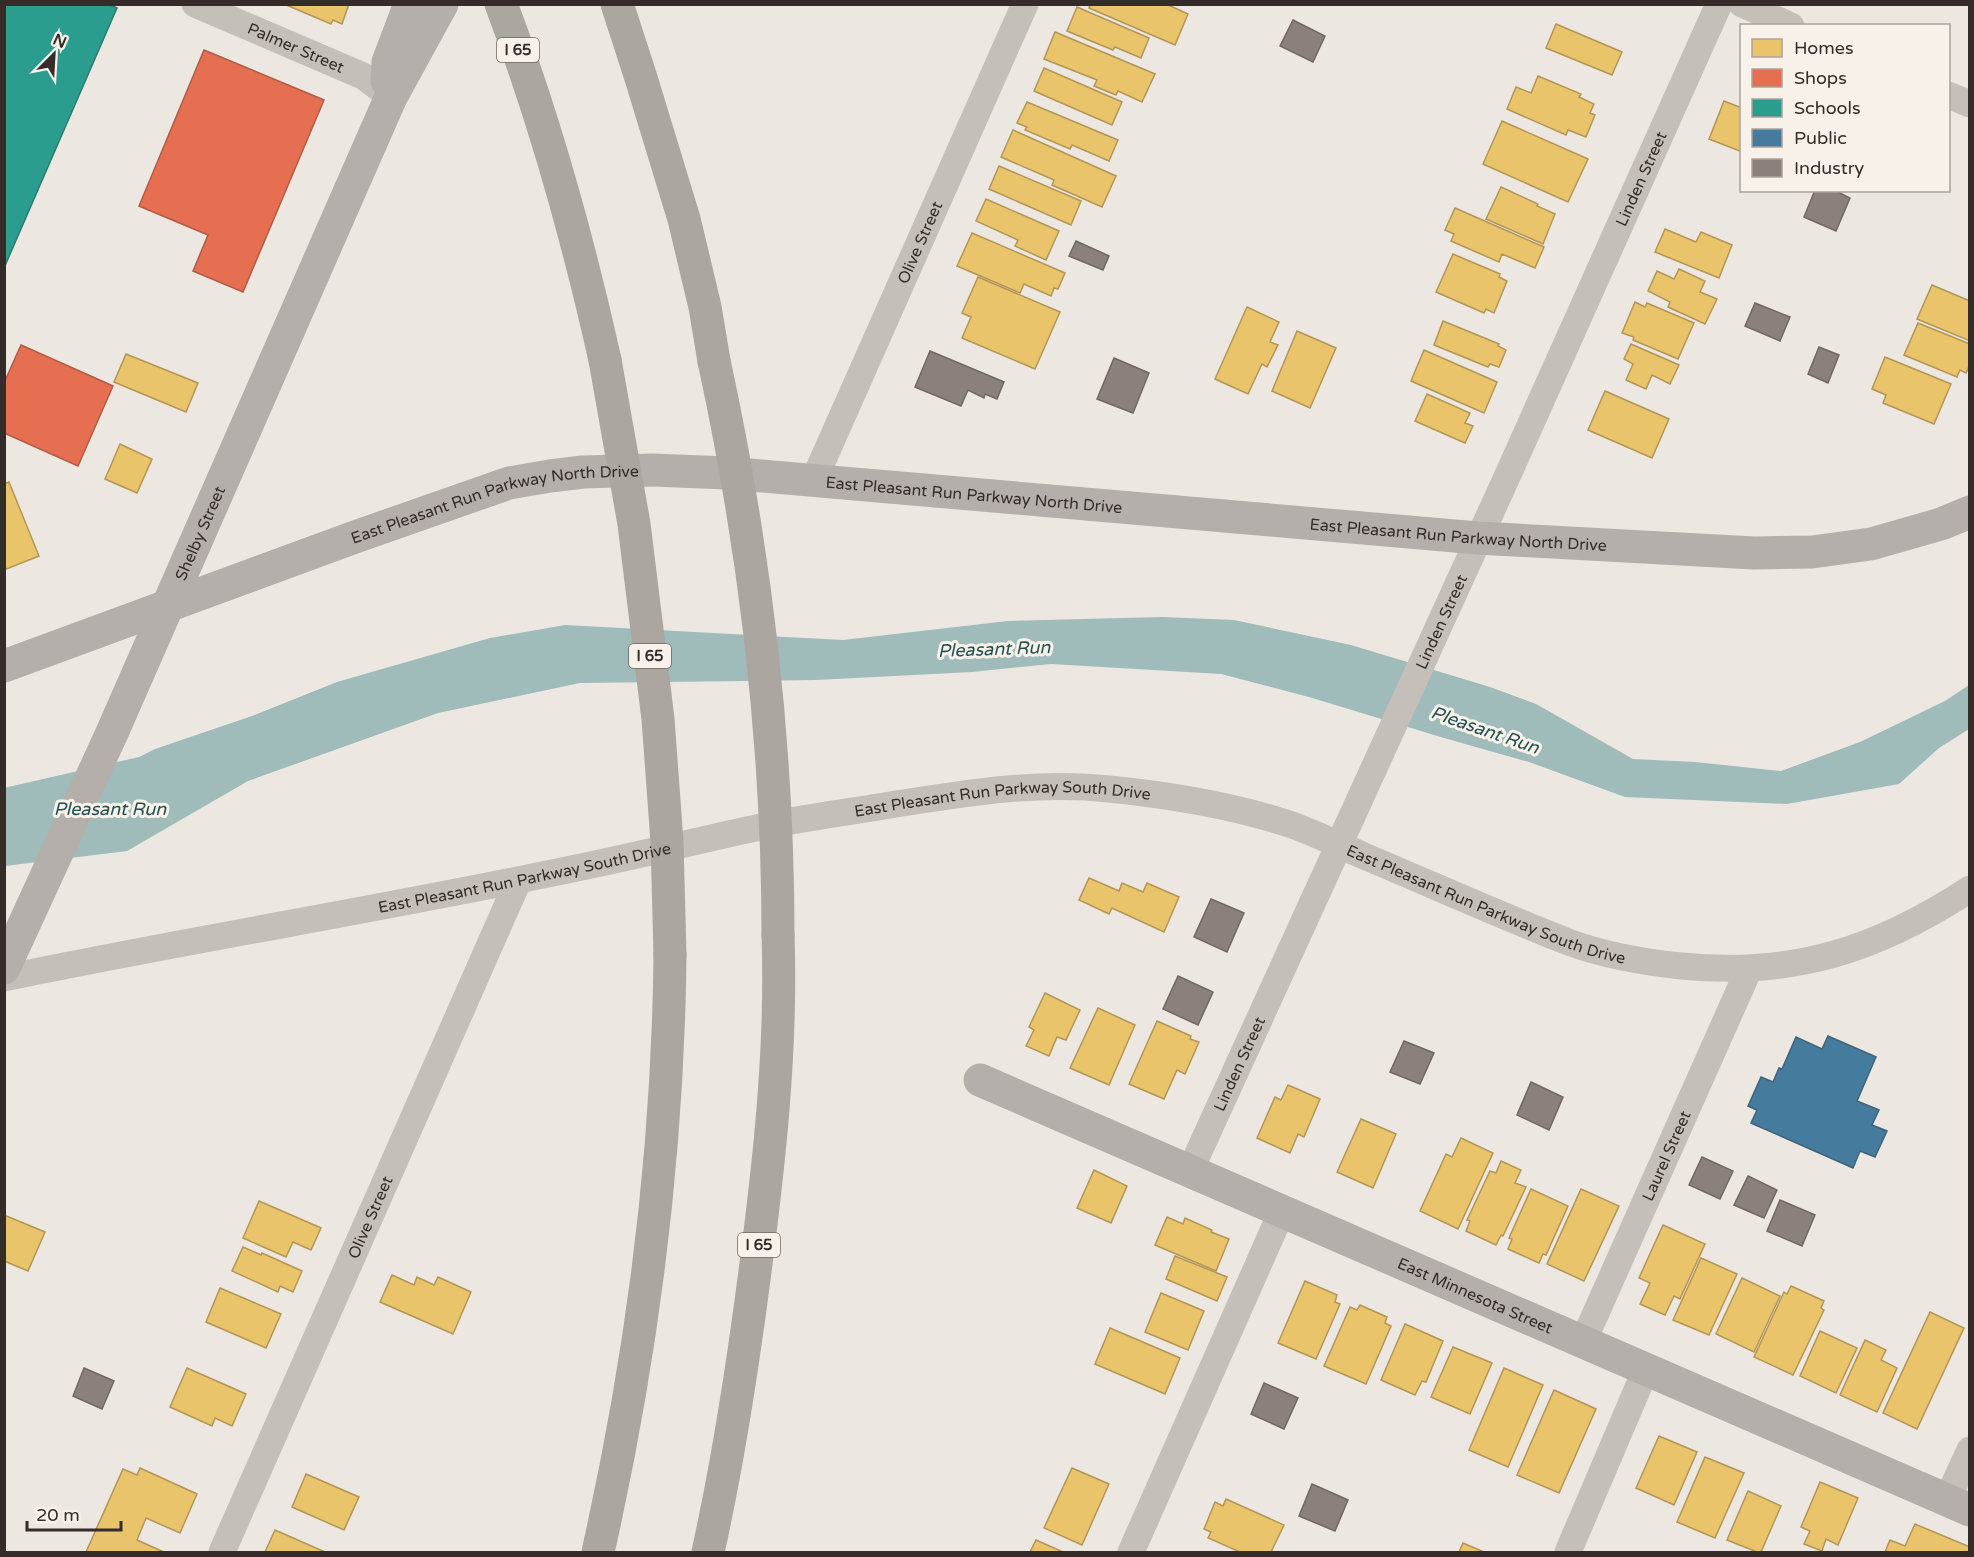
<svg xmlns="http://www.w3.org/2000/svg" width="1974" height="1557" font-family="'Varela Round',sans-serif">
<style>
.water{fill:#9fbbba}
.homes{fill:#e9c46a;stroke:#b39656;stroke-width:1.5}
.shops{fill:#e76f51;stroke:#b25b45;stroke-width:1.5}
.schools{fill:#2a9d8f;stroke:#2d7b70;stroke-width:1.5}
.public{fill:#457b9d;stroke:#40637a;stroke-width:1.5}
.industry{fill:#8a817c;stroke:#706863;stroke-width:1.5}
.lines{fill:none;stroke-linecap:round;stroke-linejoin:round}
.street{stroke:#c5bfba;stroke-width:27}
.secondary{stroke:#b5afab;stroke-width:33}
.highway{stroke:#aba6a0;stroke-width:33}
.highway-bridge{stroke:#aba6a0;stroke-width:33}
.labels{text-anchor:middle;stroke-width:6;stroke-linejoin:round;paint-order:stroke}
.shield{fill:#f8f1e9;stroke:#706763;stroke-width:1.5}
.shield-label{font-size:15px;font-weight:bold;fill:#352c29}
.street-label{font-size:16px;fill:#352c29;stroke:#f8f1e9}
.water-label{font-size:18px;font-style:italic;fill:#224f52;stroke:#f8f1e9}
</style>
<rect width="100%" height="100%" fill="#ece7e1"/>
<polygon class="water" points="1162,617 1234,620 1351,645 1490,687 1536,704 1633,759 1695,762 1781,771 1860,742 1945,701 1969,685 1969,729 1939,748 1899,784 1787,804 1625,797 1529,762 1444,738 1309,697 1221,674 1051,664 972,672 816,680 580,683 438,713 248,781 127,851 5,866 4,788 139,757 155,749 252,716 337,682 490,638 565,625 843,640 1008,621"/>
<g class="homes">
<polygon points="284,4 349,4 342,24 333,20 331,24"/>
<polygon points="1090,4 1166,4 1188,14 1175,45 1089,8"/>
<polygon points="1077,7 1149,38 1141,58 1115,47 1113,50 1067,31"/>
<polygon points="1556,24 1622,52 1612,75 1546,48"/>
<polygon points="1055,32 1155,74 1142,102 1118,91 1116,95 1094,86 1097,80 1044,59"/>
<polygon points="1044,68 1122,102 1112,125 1034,91"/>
<polygon points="1538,76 1581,94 1579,97 1594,104 1590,113 1595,115 1586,137 1568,130 1566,135 1507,109 1516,87 1531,93"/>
<polygon points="1724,101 1742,108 1742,152 1709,139"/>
<polygon points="1027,102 1118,140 1109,161 1072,145 1070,149 1025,130 1027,127 1017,123"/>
<polygon points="1502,121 1588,159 1568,202 1483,164"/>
<polygon points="1013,130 1116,176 1102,207 1052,185 1054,180 1001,157"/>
<polygon points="999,166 1081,201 1071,225 989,189"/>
<polygon points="1501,187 1538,204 1537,206 1555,214 1543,244 1486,219"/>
<polygon points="986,199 1059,231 1046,260 1015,246 1018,240 976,221"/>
<polygon points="1455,208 1544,247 1535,268 1502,254 1499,262 1451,241 1454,234 1445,230"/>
<polygon points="1665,229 1696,242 1701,232 1732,245 1719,278 1655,252"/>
<polygon points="972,233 1065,273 1058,289 1054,288 1051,296 1024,284 1020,293 957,266"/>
<polygon points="1453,254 1500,274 1499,277 1507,281 1494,313 1486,309 1484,313 1436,292"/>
<polygon points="1679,269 1705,281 1700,292 1717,299 1705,324 1668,307 1670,302 1648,291 1657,271 1674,279"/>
<polygon points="978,277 1060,312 1035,369 962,338 971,317 962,313"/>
<polygon points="1932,285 1970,301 1970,341 1917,319"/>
<polygon points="1635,302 1645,307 1647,303 1694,323 1678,359 1633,340 1634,337 1622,333"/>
<polygon points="1247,307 1279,322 1270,342 1278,345 1267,367 1262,364 1248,394 1215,379"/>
<polygon points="1443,321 1499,344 1498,346 1506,350 1499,367 1490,364 1488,367 1434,345"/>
<polygon points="1918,323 1970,344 1970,364 1966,373 1960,370 1957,377 1904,355"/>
<polygon points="1297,331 1336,348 1310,408 1272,391"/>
<polygon points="1631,344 1679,365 1670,384 1652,375 1646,389 1626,380 1633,364 1624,359"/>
<polygon points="1424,350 1497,382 1484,413 1411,381"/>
<polygon points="126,354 198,383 186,412 114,382"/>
<polygon points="1885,357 1951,384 1934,424 1883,403 1886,395 1872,389"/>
<polygon points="1605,391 1669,419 1652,458 1588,430"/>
<polygon points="1427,394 1470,413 1465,423 1473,426 1465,443 1415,421"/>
<polygon points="120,444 152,459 137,493 105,479"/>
<polygon points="9,482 39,556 4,570 4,484"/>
<polygon points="1089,878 1119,891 1122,883 1143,892 1147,883 1179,897 1164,932 1112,908 1109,914 1079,900"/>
<polygon points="1045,993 1080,1010 1066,1040 1057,1037 1049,1056 1026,1046 1034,1030 1029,1027"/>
<polygon points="1098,1008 1135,1025 1109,1085 1070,1068"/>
<polygon points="1157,1021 1191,1036 1190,1039 1199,1042 1185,1074 1177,1070 1164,1099 1129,1084"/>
<polygon points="1288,1085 1320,1099 1304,1137 1298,1134 1290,1153 1257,1138 1275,1097 1281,1100"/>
<polygon points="1361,1119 1396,1134 1373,1188 1337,1172"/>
<polygon points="1461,1138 1493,1153 1458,1229 1420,1211 1446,1154 1452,1157"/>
<polygon points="1501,1161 1521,1170 1515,1183 1526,1187 1503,1236 1501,1235 1496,1245 1466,1231 1470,1221 1467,1220 1490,1171 1496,1173"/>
<polygon points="1094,1170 1127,1186 1111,1223 1077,1208"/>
<polygon points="1531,1189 1568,1206 1546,1255 1543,1254 1539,1263 1508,1249 1512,1239 1509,1238"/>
<polygon points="1581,1189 1619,1206 1584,1281 1547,1264"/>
<polygon points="259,1201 321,1228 311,1250 293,1242 286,1257 243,1238"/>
<polygon points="4,1215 45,1232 28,1271 4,1261"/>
<polygon points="1167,1217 1183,1224 1185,1218 1212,1230 1211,1232 1229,1239 1216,1271 1155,1245"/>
<polygon points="1663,1225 1705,1244 1680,1299 1674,1296 1665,1315 1640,1304 1650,1283 1639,1278"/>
<polygon points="243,1247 261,1255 262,1253 302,1271 293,1292 280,1286 278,1292 232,1271"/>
<polygon points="1175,1256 1227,1277 1217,1301 1166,1279"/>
<polygon points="1701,1258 1737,1274 1709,1335 1673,1320"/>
<polygon points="392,1275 414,1285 417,1277 434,1285 438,1277 471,1292 453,1334 380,1302"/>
<polygon points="1742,1278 1780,1296 1754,1352 1716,1334"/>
<polygon points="1305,1281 1337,1295 1335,1302 1340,1304 1316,1359 1278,1343"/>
<polygon points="1791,1286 1824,1301 1821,1308 1824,1310 1793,1375 1754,1357 1784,1292 1787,1294"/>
<polygon points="220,1288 281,1314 266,1348 206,1322"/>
<polygon points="1161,1293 1204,1311 1188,1350 1145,1332"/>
<polygon points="1360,1305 1387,1317 1385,1323 1391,1326 1366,1384 1324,1366 1350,1307 1357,1310"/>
<polygon points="1930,1312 1964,1328 1917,1429 1883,1413"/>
<polygon points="1405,1324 1443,1341 1426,1382 1422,1381 1415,1395 1381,1380"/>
<polygon points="1110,1328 1180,1358 1165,1394 1095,1364"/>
<polygon points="1820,1331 1857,1348 1836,1393 1800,1376"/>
<polygon points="1865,1340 1886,1350 1881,1360 1897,1368 1877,1412 1840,1395"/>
<polygon points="1453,1347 1492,1363 1470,1414 1431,1397"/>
<polygon points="187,1368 246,1394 232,1426 215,1418 212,1426 170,1407"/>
<polygon points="1504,1368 1543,1385 1508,1467 1469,1450"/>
<polygon points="1554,1390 1596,1409 1559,1493 1517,1475"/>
<polygon points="1659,1436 1697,1452 1674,1505 1636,1488"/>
<polygon points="1705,1457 1744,1473 1715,1538 1677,1522"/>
<polygon points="140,1468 197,1494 180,1533 146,1518 137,1540 164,1552 86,1552 123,1469 137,1475"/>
<polygon points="1072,1468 1109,1484 1082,1545 1044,1528"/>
<polygon points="306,1474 359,1497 344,1530 292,1507"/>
<polygon points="1820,1482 1858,1498 1838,1545 1826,1539 1822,1551 1804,1544 1810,1531 1801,1527"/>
<polygon points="1748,1491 1781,1506 1761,1552 1757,1552 1727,1540"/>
<polygon points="1226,1499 1284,1525 1271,1552 1240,1552 1208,1538 1211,1532 1204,1529 1215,1502 1223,1506"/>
<polygon points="1915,1524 1970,1547 1970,1552 1885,1552 1890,1540 1905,1546"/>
<polygon points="275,1530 325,1552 265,1552"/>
<polygon points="1036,1540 1063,1552 1030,1552"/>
<polygon points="1463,1543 1484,1552 1459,1552"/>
</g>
<g class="shops">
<polygon points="204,50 324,100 243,292 193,271 208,235 139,206"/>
<polygon points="21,345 113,386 78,466 4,433 4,383"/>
</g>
<polygon class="schools" points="4,4 108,4 117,8 4,268"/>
<polygon class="public" points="1828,1036 1876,1057 1857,1101 1879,1110 1872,1125 1887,1131 1875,1157 1860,1151 1853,1168 1751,1123 1757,1110 1748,1106 1761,1077 1773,1082 1779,1068 1782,1069 1796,1037 1822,1049"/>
<g class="industry">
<polygon points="1293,20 1325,36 1313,62 1280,46"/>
<polygon points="1815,190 1834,190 1850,198 1836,231 1804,217"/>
<polygon points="1076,241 1109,256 1103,270 1069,256"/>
<polygon points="1755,303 1790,317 1780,341 1745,326"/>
<polygon points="1819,347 1839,355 1828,383 1808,374"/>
<polygon points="930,351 1004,382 997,399 985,394 984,398 968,390 961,406 915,387"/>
<polygon points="1114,358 1149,373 1133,413 1097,399"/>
<polygon points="1211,899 1244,913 1227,952 1194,937"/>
<polygon points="1178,976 1213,992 1198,1025 1163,1009"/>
<polygon points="1404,1041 1434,1053 1420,1084 1390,1072"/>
<polygon points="1531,1082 1563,1097 1549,1130 1517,1115"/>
<polygon points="1702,1157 1733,1171 1720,1199 1689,1185"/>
<polygon points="1748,1176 1777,1190 1764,1218 1734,1205"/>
<polygon points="1780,1200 1815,1215 1802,1246 1767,1231"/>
<polygon points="84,1368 114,1381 102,1409 73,1396"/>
<polygon points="1264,1383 1298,1398 1284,1429 1251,1414"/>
<polygon points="1312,1484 1348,1500 1335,1531 1299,1516"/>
</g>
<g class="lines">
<g class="street">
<path id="s1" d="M195 4 363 76 391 97"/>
<polyline points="1742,4 1791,26"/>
<polyline points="1948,95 1970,104"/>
<path id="s2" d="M814 480 1025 4"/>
<path id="s3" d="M4 978C198 938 393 907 586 866 649 853 712 837 775 824 815 816 856 811 896 804 967 793 1037 781 1109 789 1169 795 1231 805 1289 824 1315 833 1339 845 1364 856 1433 885 1501 916 1571 943 1607 956 1643 962 1681 966 1793 977 1877 950 1970 889"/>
<path id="s4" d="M1190 1171 1506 479 1719 4"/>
<path id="s5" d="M1583 1342 1749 969"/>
<polyline points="1947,1500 1970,1450"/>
<path id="s6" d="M222 1552 518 881"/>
<polyline points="1131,1552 1282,1211"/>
<polyline points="1568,1552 1646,1369"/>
</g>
<g class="secondary">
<polyline points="387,81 388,62 410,4"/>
<path id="s7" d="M4 666 355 537 509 483 550 476 583 472 653 470 727 473 1478 538 1754 553 1812 552 1871 544 1941 524 1970 512"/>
<path id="s8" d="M4 968 111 735 391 97 442 4"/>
<path id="s9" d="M980 1080 1970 1510"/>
</g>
<g class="highway">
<path d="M501 4C545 120 578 239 605 360"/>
<polyline points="617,4 641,78 684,219 705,307 714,361"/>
<path d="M598 1552C642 1357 668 1155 670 955"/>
<path d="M708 1552C728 1462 742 1371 754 1279 769 1165 782 1050 778 935"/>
</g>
<g class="highway-bridge">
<polyline points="605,360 634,524 658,719 667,842 670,955"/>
<path d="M714 361C755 550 778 742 778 935"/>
</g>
</g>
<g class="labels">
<g class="shield">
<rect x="497" y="38" width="42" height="24" rx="4.5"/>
<rect x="629" y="644" width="42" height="24" rx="4.5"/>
<rect x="738" y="1233" width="42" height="24" rx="4.5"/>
</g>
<g class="shield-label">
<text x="518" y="55">I 65</text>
<text x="650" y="661">I 65</text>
<text x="759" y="1250">I 65</text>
</g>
<g class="street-label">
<text dy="6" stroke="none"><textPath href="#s1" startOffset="110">Palmer Street</textPath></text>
<text dy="6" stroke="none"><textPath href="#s4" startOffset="1090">Linden Street</textPath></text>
<text dy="6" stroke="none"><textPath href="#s2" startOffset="260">Olive Street</textPath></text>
<text dy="6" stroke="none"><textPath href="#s7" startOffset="1004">East Pleasant Run Parkway North Drive</textPath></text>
<text dy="6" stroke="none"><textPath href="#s7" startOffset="519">East Pleasant Run Parkway North Drive</textPath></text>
<text dy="6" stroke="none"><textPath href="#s8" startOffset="477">Shelby Street</textPath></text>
<text dy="6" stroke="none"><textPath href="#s7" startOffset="1490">East Pleasant Run Parkway North Drive</textPath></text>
<text dy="6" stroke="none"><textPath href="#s4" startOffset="604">Linden Street</textPath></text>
<text dy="6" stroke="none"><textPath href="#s3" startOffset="1016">East Pleasant Run Parkway South Drive</textPath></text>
<text dy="6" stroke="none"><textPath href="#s3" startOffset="530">East Pleasant Run Parkway South Drive</textPath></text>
<text dy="6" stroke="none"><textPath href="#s3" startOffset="1520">East Pleasant Run Parkway South Drive</textPath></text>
<text dy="6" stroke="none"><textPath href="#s4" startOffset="118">Linden Street</textPath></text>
<text dy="6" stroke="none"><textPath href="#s5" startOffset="204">Laurel Street</textPath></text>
<text dy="6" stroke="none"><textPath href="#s6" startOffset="366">Olive Street</textPath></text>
<text dy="6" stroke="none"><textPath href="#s9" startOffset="540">East Minnesota Street</textPath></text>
</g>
<g class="water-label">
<text transform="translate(994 649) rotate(-2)" y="6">Pleasant Run</text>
<text transform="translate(1485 730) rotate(19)" y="6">Pleasant Run</text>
<text x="110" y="815">Pleasant Run</text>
</g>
</g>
<rect width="1974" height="1557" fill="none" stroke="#352c29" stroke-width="12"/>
<rect x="1740" y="24" width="210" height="168" fill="#f8f1e9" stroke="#aaa29c" stroke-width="1.5"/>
<rect x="1752" y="39" width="30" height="18" fill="#e9c46a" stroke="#aaa29c" stroke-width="1.5"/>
<text x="1794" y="54" font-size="18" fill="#352c29">Homes</text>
<rect x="1752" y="69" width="30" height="18" fill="#e76f51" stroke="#aaa29c" stroke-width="1.5"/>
<text x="1794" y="84" font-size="18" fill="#352c29">Shops</text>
<rect x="1752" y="99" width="30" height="18" fill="#2a9d8f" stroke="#aaa29c" stroke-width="1.5"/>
<text x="1794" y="114" font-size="18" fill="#352c29">Schools</text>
<rect x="1752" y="129" width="30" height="18" fill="#457b9d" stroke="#aaa29c" stroke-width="1.5"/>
<text x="1794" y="144" font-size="18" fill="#352c29">Public</text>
<rect x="1752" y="159" width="30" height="18" fill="#8a817c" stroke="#aaa29c" stroke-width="1.5"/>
<text x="1794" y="174" font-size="18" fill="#352c29">Industry</text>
<g transform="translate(54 54) rotate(24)" stroke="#f8f1e9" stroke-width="4.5" paint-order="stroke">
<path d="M0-4.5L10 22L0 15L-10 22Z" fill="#352c29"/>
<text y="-9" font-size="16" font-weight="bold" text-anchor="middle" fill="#352c29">N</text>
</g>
<path d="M27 1521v9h94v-9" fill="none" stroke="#352c29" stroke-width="3"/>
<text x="36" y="1521" font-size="18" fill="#352c29" stroke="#f8f1e9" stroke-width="4.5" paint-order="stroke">20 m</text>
</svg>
